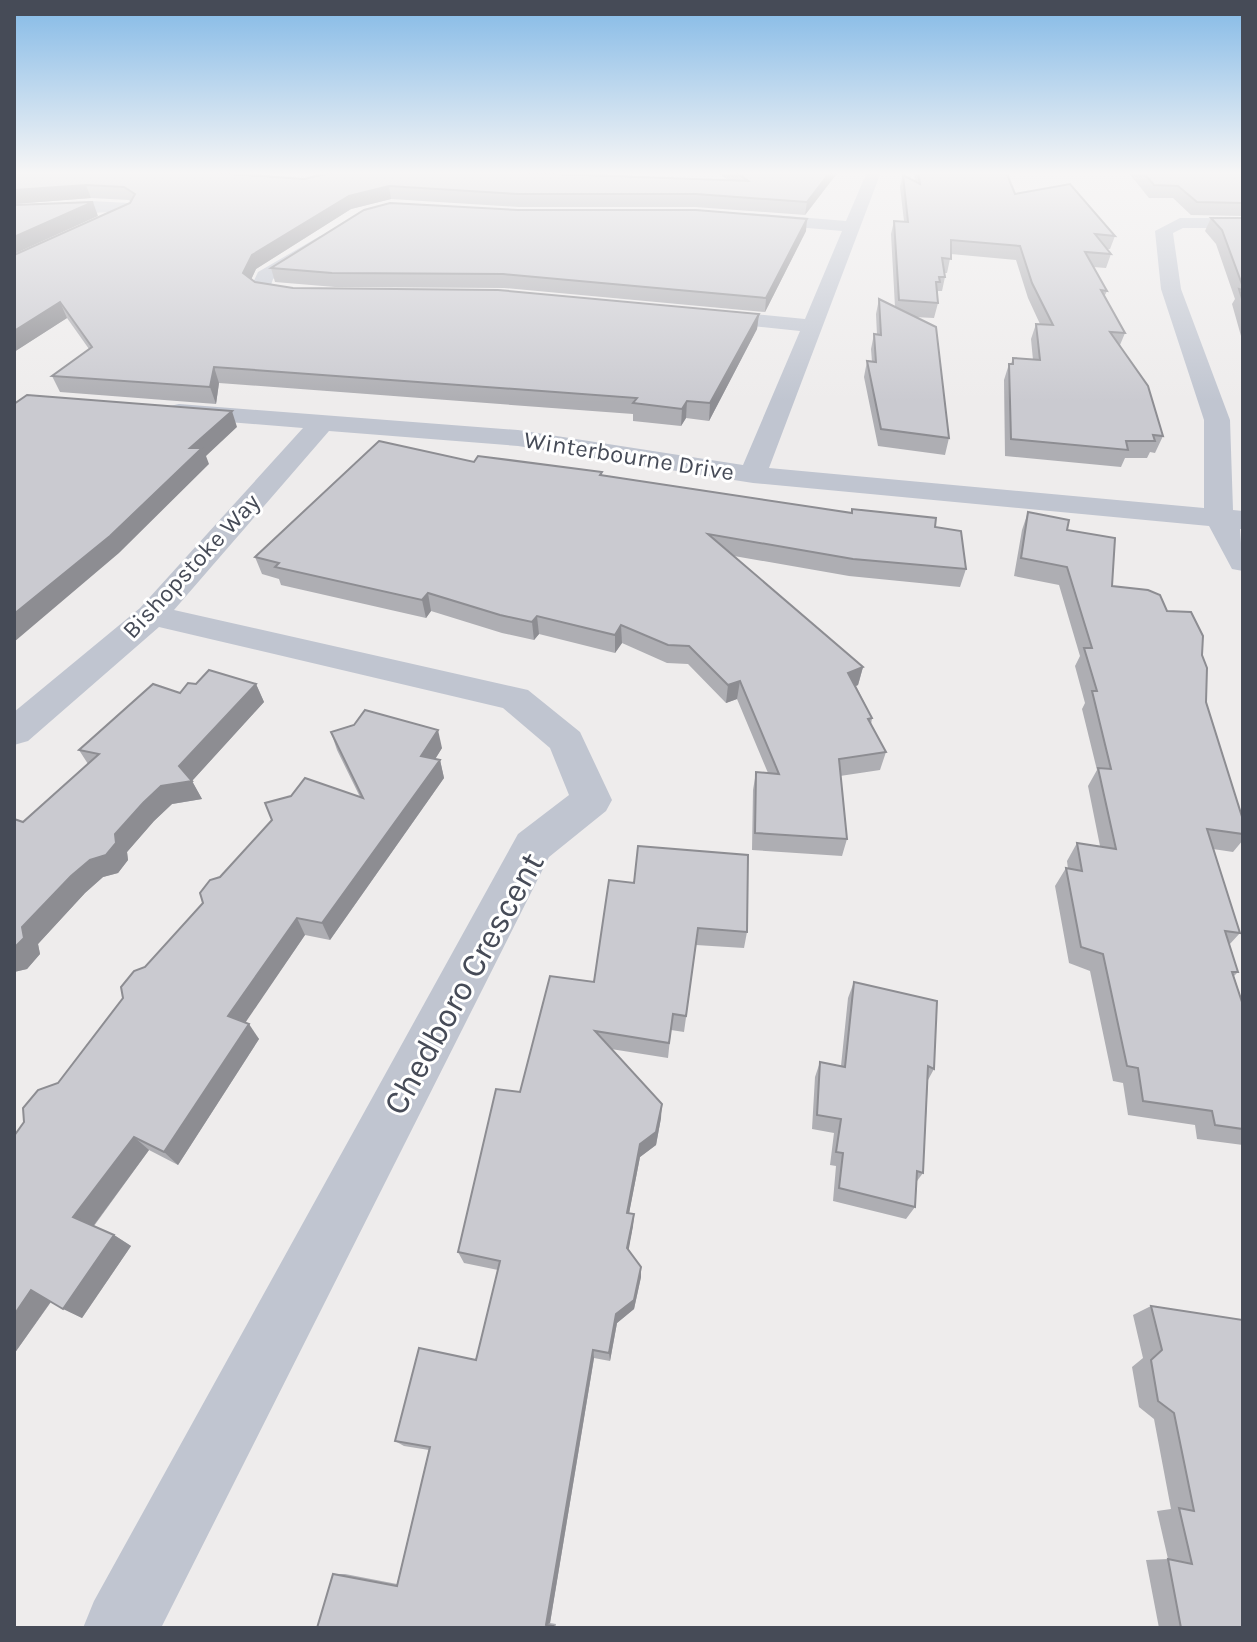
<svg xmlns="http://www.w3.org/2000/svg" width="1257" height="1642" font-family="Karla,sans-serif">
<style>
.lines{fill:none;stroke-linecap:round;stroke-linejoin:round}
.minor{fill:#c0c5d0;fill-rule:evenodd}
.wall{fill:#aeaeb3}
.shaded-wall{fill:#8d8d92}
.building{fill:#cacad0;stroke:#8d8d92;stroke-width:2}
.labels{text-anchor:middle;stroke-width:6;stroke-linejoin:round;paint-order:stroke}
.far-street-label{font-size:24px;fill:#464b57;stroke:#fff}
.near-street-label{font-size:34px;fill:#464b57;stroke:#fff}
</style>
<rect width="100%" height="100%" fill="#eeecec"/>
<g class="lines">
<g class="minor">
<polygon points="867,172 881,172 769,468 1204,508 1204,420 1161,289 1155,231 1180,218 1243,218 1243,228 1183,228 1173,233 1181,289 1230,420 1233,510 1243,511 1243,529 1240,529 1243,571 1232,569 1209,526 753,483 518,446 329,431 174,610 528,690 580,732 612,800 606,811 549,857 161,1628 83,1628 94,1601 518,834 569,795 550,748 503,708 159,627 28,741 14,745 14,712 140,608 303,428 179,418 170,416 167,411 170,406 179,404 518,430 743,465 800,331 703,321 693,315 703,309 805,319 842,231 750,223 742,218 750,213 846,221"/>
<polygon points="91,201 129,203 137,208 134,214 14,270 14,257 113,212 14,216 14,206"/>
<polygon points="320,236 326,237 329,241 326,245 273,279 271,285 317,291 320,295 317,299 291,301 253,293 250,289 258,272"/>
</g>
</g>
<g class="wall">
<polygon points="14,172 304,179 729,181 717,172 838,172 805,215 695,207 519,207 391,199 351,209 256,269 251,280 255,282 293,288 759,314 757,329 709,421 686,418 681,426 633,421 633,414 219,383 216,404 60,392 52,376 89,349 67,318 14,352 131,202 129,200 91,198 14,204"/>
<polygon points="914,172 1006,172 1015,194 1115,236 1110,249 1107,249 1111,254 1106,268 1093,267 1107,291 1104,297 1125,333 1120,345 1163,436 1155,453 1150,452 1147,458 1125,458 1121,467 1005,456 1004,380 1009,364 1011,364 1013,358 1033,360 1031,339 1036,324 1040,324 1028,298 1016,260 951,254 947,273 945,273 945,277 942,291 938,291 938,303 934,318 914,317 949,438 945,455 878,446 864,377 867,361 872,362 871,349 874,334 877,335 876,314 879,299 895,307 891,234 894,221 904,221 900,187 903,175 915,182"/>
<polygon points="1128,172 1243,172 1243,216 1191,215 1173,198 1149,198"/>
<polygon points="1211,218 1243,218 1243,338 1241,336 1232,304 1235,299 1216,244 1205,231"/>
<polygon points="806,231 765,312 504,288 335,287 275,282 271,268"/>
<polygon points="474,462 602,472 602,475 935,527 966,569 960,587 849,576 734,556 863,667 858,685 856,686 872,718 871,725 886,752 880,770 840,776 847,839 842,856 752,850 753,790 756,772 768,773 737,699 726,703 688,664 667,663 622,643 615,653 539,634 534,640 502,633 431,611 426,618 281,585 279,579 262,574 255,557"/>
<polygon points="1028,512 1067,530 1112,586 1167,611 1202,655 1206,702 1243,820 1243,840 1233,852 1213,849 1240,933 1229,945 1238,972 1234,976 1243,1005 1243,1145 1197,1139 1195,1125 1128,1115 1123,1083 1113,1081 1090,971 1069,963 1055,886 1066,868 1068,869 1067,861 1077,843 1100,846 1088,786 1097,770 1082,709 1085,703 1075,666 1080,656 1059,585 1014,576 1022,530"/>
<polygon points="256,684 264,702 192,781 202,799 172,804 154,821 127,852 128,860 118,873 103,877 85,893 38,944 40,954 27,969 14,972 14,819 23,822 88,764 79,750 180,693"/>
<polygon points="331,732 442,748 435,759 440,760 444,778 330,940 305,935 245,1022 259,1039 178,1165 149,1150 94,1226 114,1235 131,1246 82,1318 51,1302 14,1354 14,1136 58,1083 123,998 145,967 203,903 220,877 360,797 337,750"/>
<polygon points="609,880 747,932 744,948 696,945 684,1032 671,1030 668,1058 611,1049 661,1118 656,1145 640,1157 629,1213 634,1214 633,1226 628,1250 641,1267 641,1277 634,1309 617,1323 610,1361 594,1358 550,1623 556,1624 555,1628 317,1628 333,1574 345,1574 397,1584 429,1450 404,1446 395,1441 476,1360 498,1270 464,1263 458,1252 520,1092 594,982"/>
<polygon points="854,982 934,1069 928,1080 923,1173 917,1181 915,1207 906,1219 833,1201 836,1166 830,1165 834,1133 812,1129 815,1077 820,1062 841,1066 848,998"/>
<polygon points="1151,1306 1243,1628 1159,1628 1146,1560 1168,1559 1157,1511 1171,1509 1154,1419 1139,1407 1132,1367 1143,1358 1133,1315"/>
</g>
<g class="shaded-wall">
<polygon points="830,172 838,172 805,215 807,202"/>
<polygon points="86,185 91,198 14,204 14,190"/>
<polygon points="389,186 391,199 351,209 256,269 247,288 243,273 252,255 349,196"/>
<polygon points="93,202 98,216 14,254 14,237"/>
<polygon points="807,219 806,231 765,312 766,298"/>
<polygon points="60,302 67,318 14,352 14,331"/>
<polygon points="759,314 757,329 709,421 710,403"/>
<polygon points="214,367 219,383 216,404 210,387"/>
<polygon points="687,401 686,418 681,426 682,409"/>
<polygon points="232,411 237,427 206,456 209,464 119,553 14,642 14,614 190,448"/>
<polygon points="428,593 431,611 426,618 422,600"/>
<polygon points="537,616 539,634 534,640 532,622"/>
<polygon points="621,625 622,643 615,653 615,635"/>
<polygon points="863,667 858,685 844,691 848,673"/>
<polygon points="740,681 737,699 726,703 728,685"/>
<polygon points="256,684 264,702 192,781 202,799 172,804 154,821 127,852 128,860 118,873 103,877 85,893 38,944 40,954 27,969 14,972 14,948 22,927 71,876 115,834 143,803 179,766"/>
<polygon points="438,730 442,748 426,774 421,756"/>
<polygon points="440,760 444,778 330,940 322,923"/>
<polygon points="297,918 305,935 239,1032 228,1016"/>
<polygon points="249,1024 259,1039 178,1165 164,1152"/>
<polygon points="662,1104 661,1118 656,1145 640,1157 627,1224 627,1213 640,1144"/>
<polygon points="134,1137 149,1150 91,1229 73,1217"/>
<polygon points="634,1214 633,1226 627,1259 627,1248"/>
<polygon points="114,1235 131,1246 82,1318 63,1309"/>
<polygon points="641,1267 641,1277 634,1309 617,1323 610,1361 609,1353 616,1314"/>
<polygon points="31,1290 52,1300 14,1354 14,1315"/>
<polygon points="593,1350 594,1358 550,1623 546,1625"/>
</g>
<g class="building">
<polygon points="14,172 204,172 304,179 325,174 337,172 503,172 748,181 736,172 830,172 807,202 696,194 518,194 389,186 349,196 252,255 243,273 255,282 293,288 498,290 759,314 710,403 687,401 682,409 633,403 637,398 214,367 210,387 52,376 92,347 60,302 14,331 14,255 130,203 135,194 124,187 86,185 14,190"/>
<polygon points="918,172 1006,172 1015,194 1070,184 1115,236 1095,234 1111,254 1085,252 1107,291 1101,290 1125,333 1110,332 1148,386 1163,436 1153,435 1155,441 1126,441 1128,450 1011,439 1009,364 1013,364 1013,358 1040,360 1036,324 1053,325 1032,283 1020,246 951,240 951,259 942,258 945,277 939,277 940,282 936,282 938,303 899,300 894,221 908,222 903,175 920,184"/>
<polygon points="1143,172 1243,172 1243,203 1197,202 1178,186 1154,185"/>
<polygon points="93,202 14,237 14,205"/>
<polygon points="390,203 518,210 696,210 807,219 766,298 503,274 332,273 271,268 364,210"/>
<polygon points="1211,218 1243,218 1243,287 1222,230"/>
<polygon points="1239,289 1243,290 1243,302"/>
<polygon points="879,299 936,327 949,438 881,429 867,361 876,362 874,334 881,335"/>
<polygon points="27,395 232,411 190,448 202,448 110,536 14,614 14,404"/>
<polygon points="379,441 474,462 478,456 602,472 600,475 852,513 852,509 936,518 935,527 961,531 966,569 853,559 708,534 863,667 848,673 872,718 868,719 886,752 839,759 847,839 755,833 756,772 779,774 740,681 728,685 689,646 668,645 621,625 615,635 537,616 532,622 500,615 428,593 422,600 275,567 279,563 255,557"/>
<polygon points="1028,512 1069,520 1067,530 1115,538 1112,586 1148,590 1160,595 1167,611 1191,612 1203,636 1202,655 1207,668 1206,702 1243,820 1243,834 1207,829 1240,933 1225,931 1238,972 1232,972 1243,1005 1243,1129 1215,1125 1212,1111 1143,1101 1138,1068 1127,1066 1103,954 1081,947 1066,868 1082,871 1077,843 1116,849 1098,768 1111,769 1092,691 1097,691 1084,648 1092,648 1067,567 1021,558"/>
<polygon points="209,670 256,684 179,766 192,781 161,786 143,803 115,834 116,843 106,855 90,860 71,876 22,927 24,938 14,948 14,819 23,822 99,754 79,750 153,684 180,693 188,683 196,684"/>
<polygon points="365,710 438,730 421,756 440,760 322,923 297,918 228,1016 249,1024 164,1152 134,1137 73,1217 114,1235 63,1309 31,1290 14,1315 14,1136 24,1122 23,1108 38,1090 58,1083 123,998 121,987 134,971 145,967 203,903 200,893 210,880 220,877 272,820 265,803 291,796 305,778 363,798 331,732 354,725"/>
<polygon points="638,846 748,855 747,932 698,928 686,1016 673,1014 669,1043 595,1031 662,1104 656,1132 640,1144 627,1213 634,1214 627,1248 641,1267 634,1300 616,1314 609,1353 593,1350 546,1625 553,1626 552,1628 317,1628 333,1574 397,1586 430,1447 395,1441 419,1348 476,1360 500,1261 458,1252 496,1089 520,1092 550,976 594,982 609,880 634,883"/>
<polygon points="854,982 937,1001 934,1069 928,1066 923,1173 917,1171 915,1207 839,1188 843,1153 836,1152 841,1119 817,1115 820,1062 845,1067"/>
<polygon points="1151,1306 1243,1320 1243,1628 1181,1628 1168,1559 1192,1564 1179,1508 1194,1511 1174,1413 1158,1401 1151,1360 1162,1350"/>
</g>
<linearGradient id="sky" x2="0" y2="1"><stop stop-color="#83b9e6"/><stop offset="0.43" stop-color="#f7f6f6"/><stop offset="1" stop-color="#f7f6f6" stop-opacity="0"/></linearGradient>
<rect width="1257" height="402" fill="url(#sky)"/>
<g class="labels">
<g class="far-street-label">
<text transform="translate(629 456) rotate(9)" y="8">Winterbourne Drive</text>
<text transform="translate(191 566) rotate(-47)" y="8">Bishopstoke Way</text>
</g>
<g class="near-street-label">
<text transform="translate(463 983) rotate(-61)" y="12">Chedboro Crescent</text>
</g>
</g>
<rect width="1257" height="1642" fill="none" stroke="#464b57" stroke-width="32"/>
</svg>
